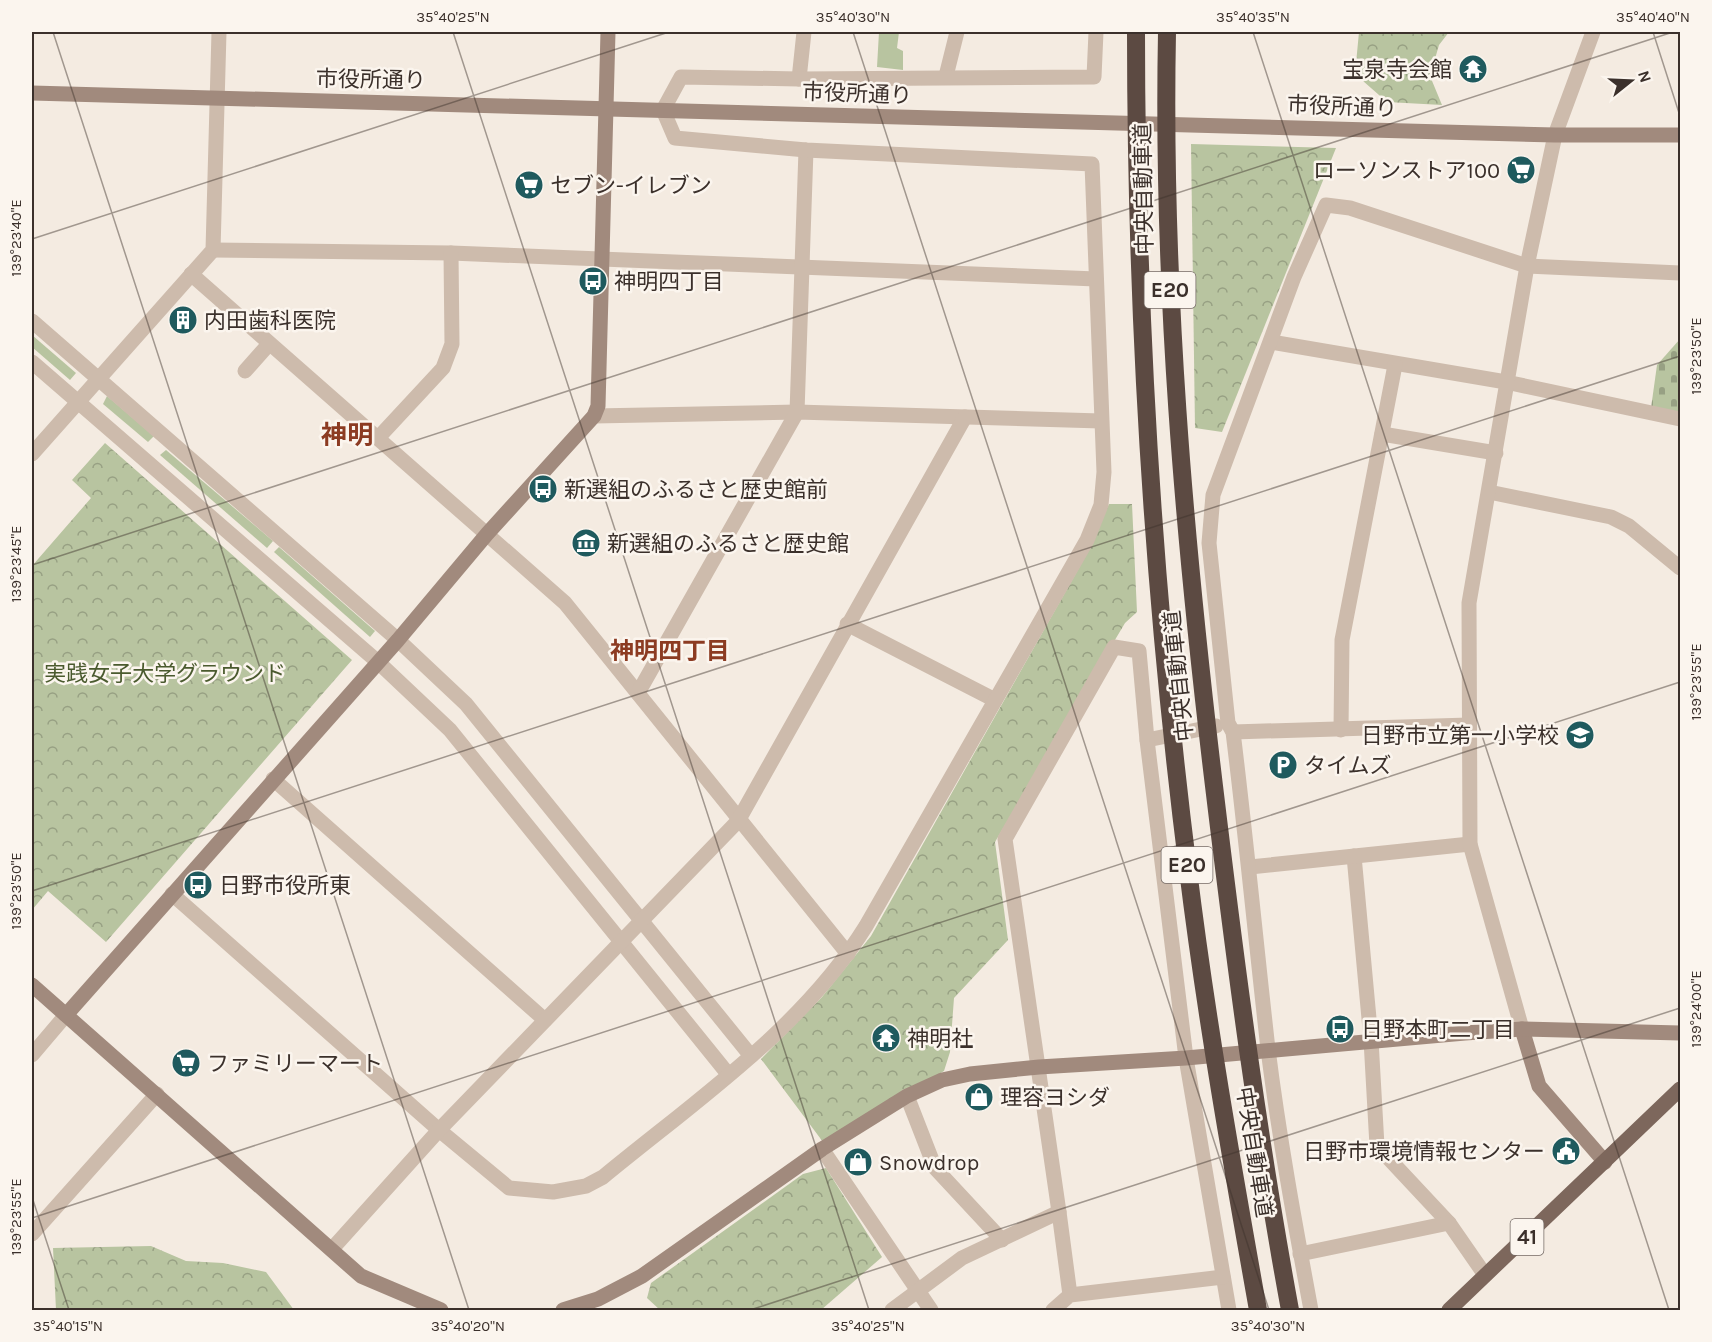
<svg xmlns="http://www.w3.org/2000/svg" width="1712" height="1342" font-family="Karla,'Noto Sans JP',sans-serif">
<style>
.green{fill:#b8c4a0}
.forest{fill:url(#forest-crowns)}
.cemetery{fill:url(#cemetery-stones)}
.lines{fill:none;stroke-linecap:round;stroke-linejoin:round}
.street{stroke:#cdbbac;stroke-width:15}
.secondary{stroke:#a18a7d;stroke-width:15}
.primary{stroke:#7d675c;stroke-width:15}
.highway{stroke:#5c4a42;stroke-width:18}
.ticks{fill:none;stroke:#3b302b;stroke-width:1.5;stroke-opacity:0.45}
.labels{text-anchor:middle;stroke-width:5;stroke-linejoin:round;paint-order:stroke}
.shield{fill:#fbf5ee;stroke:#756b66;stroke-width:1.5}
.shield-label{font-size:21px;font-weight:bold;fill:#3b302b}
.poi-label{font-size:22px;fill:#3b302b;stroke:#fbf5ee;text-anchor:start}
.street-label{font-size:22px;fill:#3b302b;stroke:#fbf5ee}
.park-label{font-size:22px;fill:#4a5a2e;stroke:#fbf5ee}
.neighbourhood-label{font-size:24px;font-weight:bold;fill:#8c3b22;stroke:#fbf5ee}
.quarter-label{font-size:26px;font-weight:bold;fill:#8c3b22;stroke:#fbf5ee}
.neatline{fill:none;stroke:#3b302b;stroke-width:2}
.ticks-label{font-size:15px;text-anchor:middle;fill:#3b302b}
</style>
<defs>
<pattern id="forest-crowns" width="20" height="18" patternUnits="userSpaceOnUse" patternTransform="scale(1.5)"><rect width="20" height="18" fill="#b8c4a0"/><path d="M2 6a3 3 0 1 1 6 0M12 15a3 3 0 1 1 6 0" fill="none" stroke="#97a083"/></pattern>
<pattern id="cemetery-stones" width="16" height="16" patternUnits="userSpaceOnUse" patternTransform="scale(1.5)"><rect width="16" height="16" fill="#b8c4a0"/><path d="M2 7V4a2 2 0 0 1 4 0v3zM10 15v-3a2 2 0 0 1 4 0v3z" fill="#97a083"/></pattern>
</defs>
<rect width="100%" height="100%" fill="#f4ebe1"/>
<g class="green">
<polygon points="879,32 899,32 897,48 903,51 903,70 877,67"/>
<polygon points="32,335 76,373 70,380 32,347"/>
<polygon points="107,396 154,436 148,442 103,404"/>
<polygon points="166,450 273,541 267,548 160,455"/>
<polygon points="279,547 375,631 370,637 274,552"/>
</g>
<g class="forest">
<polygon points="1359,32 1449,32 1439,45 1430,76 1442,105 1387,102 1355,74"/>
<polygon points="1191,144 1336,148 1222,432 1195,428"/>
<polygon points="105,443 352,660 106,942 48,891 32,910 32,566 91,498 72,480"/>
<polygon points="1109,504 1132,504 1137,612 1125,623 995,842 1008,940 954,998 950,1052 944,1071 823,1142 761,1059 822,997 871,936 1080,566"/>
<polygon points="826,1168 882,1257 821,1310 660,1310 647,1298 651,1283 803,1174"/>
<polygon points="151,1246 186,1261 223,1263 266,1272 294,1310 56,1310 53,1248"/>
</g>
<polygon class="cemetery" points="1680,339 1680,413 1651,408 1657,365"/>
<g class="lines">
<g class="street">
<polyline points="946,76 957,32"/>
<polyline points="799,79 804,32"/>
<polyline points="213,250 451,253 1096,279"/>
<polyline points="191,274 565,603 848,954"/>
<polyline points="32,321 398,640 466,704 751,1056"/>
<polyline points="1271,342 1506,382 1680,419"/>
<polyline points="32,362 378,662 450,730 728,1074"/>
<polyline points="245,371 269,344"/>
<polyline points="594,416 797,412 1101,421"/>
<polyline points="1382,434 1496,453"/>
<polyline points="378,438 443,368 452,344 451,253"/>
<polyline points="32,454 213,250 219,32"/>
<polyline points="1489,492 1611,517 1629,526 1680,568"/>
<polyline points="847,624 995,700"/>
<polyline points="638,693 797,412 806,150"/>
<polyline points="1341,730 1342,640 1395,365"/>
<polyline points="1233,732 1469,725"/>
<polyline points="1147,740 1216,726"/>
<polyline points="273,779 545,1020"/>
<polyline points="1354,856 1371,1040 1377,1146 1449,1223 1485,1275"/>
<polyline points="1250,867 1470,844"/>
<path d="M172 894 439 1130 509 1188 553 1192 586 1186 603 1177C695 1101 802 1029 866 926L1087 540 1101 505 1104 472 1092 164 806 150 675 138 663 110 681 77 799 79 1094 77 1096 32"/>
<polyline points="1522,1029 1470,844 1469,603 1527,266 1555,135 1593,32"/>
<polyline points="32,1055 66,1015"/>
<polyline points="907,1096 935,1168 1002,1240"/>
<polyline points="822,1149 931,1310"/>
<polyline points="1059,1212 1005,839 1114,647 1139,651 1147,740 1186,1058 1229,1310"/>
<polyline points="32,1234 157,1094"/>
<polyline points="332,1249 439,1130 738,821 965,417"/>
<polyline points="1300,1254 1449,1223"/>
<polyline points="892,1310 962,1258 1059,1212 1070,1295"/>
<polyline points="1053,1310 1070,1295 1223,1277"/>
<path d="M1311 1310C1295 1224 1279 1137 1268 1049 1256 943 1246 837 1233 732L1228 723 1209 543 1213 495 1294 277 1326 205 1350 208 1527 266 1680 273"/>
</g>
<g class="secondary">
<polyline points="32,93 1555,135 1680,135"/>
<polyline points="32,985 361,1276 441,1310"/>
<polyline points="66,1015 398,640 487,534 594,416 598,406 608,32"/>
<polyline points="1522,1029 1539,1086 1605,1162"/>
<polyline points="563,1310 598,1299 642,1276 822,1149 907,1096 942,1080 970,1074 1039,1067 1186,1058 1465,1033 1522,1029 1680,1033"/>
</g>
<polyline class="primary" points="1449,1310 1680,1089"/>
<g class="highway">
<path d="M1136 32C1136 312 1153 592 1188 870 1206 1017 1232 1164 1258 1310"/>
<path d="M1167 32C1162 284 1184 536 1214 786 1235 961 1258 1137 1290 1310"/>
</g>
</g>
<path class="ticks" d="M53 32 469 1310M453 32 869 1310M853 32 1269 1310M1253 32 1669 1310M1653 32 1680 116M32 239 669 32M32 565 1673 32M32 891 1680 356M32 1197 69 1310M32 1218 1680 682M750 1310 1680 1008"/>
<defs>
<g id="temple-disc" transform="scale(1.5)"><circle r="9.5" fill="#1f5a5e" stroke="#fbf5ee"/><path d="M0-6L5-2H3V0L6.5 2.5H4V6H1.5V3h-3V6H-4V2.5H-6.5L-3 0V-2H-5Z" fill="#fff"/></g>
<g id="supermarket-disc" transform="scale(1.5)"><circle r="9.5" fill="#1f5a5e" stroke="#fbf5ee"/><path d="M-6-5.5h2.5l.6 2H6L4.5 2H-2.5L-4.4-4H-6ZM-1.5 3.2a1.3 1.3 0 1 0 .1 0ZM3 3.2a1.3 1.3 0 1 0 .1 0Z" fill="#fff"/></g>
<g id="bus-disc" transform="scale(1.5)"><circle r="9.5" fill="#1f5a5e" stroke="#fbf5ee"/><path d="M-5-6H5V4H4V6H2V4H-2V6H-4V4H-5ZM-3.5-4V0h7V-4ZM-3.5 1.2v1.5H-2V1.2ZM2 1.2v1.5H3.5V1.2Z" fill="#fff"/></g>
<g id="building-disc" transform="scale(1.5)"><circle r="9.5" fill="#1f5a5e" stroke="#fbf5ee"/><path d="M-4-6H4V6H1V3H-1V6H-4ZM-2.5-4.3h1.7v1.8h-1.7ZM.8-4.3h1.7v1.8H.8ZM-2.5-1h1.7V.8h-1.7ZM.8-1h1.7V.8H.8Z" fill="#fff"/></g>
<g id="museum-disc" transform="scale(1.5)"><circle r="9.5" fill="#1f5a5e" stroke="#fbf5ee"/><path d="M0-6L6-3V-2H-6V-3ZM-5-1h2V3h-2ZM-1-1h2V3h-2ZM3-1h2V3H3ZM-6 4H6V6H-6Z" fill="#fff"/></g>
<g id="school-disc" transform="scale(1.5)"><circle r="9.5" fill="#1f5a5e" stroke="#fbf5ee"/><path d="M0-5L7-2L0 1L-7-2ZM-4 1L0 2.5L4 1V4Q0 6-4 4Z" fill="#fff"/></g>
<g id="parking-disc" transform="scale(1.5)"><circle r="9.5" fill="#1f5a5e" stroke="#fbf5ee"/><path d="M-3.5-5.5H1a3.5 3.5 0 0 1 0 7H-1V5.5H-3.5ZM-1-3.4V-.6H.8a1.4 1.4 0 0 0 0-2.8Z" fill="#fff"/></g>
<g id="shop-disc" transform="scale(1.5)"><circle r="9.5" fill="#1f5a5e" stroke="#fbf5ee"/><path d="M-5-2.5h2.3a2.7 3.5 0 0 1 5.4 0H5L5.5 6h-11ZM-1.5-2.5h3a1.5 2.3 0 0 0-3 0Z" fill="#fff"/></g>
<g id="civic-disc" transform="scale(1.5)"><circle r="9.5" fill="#1f5a5e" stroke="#fbf5ee"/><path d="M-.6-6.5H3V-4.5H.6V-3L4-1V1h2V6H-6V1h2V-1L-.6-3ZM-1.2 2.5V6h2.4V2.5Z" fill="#fff"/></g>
</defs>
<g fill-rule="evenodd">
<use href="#temple-disc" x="1473" y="69"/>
<use href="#supermarket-disc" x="1521" y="170"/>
<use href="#supermarket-disc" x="529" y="185"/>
<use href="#bus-disc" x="593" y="281"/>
<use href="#building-disc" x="183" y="320"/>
<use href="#bus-disc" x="543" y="489"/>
<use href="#museum-disc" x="586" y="543"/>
<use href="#school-disc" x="1580" y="735"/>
<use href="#parking-disc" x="1283" y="765"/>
<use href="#bus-disc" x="198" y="885"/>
<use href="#bus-disc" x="1340" y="1029"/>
<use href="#temple-disc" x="886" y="1038"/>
<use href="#supermarket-disc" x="186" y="1063"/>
<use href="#shop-disc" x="979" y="1097"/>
<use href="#civic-disc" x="1566" y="1151"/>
<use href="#shop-disc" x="858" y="1162"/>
</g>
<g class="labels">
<g class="shield">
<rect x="1144.5" y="272" width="51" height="36" rx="4.5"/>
<rect x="1161.5" y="847" width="51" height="36" rx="4.5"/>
<rect x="1510.5" y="1219" width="33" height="36" rx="4.5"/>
</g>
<g class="shield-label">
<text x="1170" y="297">E20</text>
<text x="1187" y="872">E20</text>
<text x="1527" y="1244">41</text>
</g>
<g class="poi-label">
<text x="1452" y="77" text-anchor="end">宝泉寺会館</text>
<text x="1500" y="178" text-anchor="end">ローソンストア100</text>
<text x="550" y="193">セブン-イレブン</text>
<text x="614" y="289">神明四丁目</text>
<text x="204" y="328">内田歯科医院</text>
<text x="564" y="497">新選組のふるさと歴史館前</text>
<text x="607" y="551">新選組のふるさと歴史館</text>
<text x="1559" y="743" text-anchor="end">日野市立第一小学校</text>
<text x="1304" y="773">タイムズ</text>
<text x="219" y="893">日野市役所東</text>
<text x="1361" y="1037">日野本町二丁目</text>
<text x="907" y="1046">神明社</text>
<text x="207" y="1071">ファミリーマート</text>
<text x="1000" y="1105">理容ヨシダ</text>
<text x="1545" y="1159" text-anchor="end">日野市環境情報センター</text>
<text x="879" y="1170">Snowdrop</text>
</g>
<g class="street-label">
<text transform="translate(371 79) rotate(1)" y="8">市役所通り</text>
<text transform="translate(857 93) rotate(2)" y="8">市役所通り</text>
<text transform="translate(1342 106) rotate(2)" y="8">市役所通り</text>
<text transform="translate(1143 189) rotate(-91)" y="8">中央自動車道</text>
<text transform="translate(1178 676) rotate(-96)" y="8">中央自動車道</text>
<text transform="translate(1255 1152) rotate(81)" y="8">中央自動車道</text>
</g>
<g class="park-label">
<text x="165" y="681">実践女子大学グラウンド</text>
</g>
<g class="neighbourhood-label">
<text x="670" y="659">神明四丁目</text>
</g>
<g class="quarter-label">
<text x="347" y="444">神明</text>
</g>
</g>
<rect width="1712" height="1342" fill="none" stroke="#fbf5ee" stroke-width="66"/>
<g transform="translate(1631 81) rotate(72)" stroke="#fbf5ee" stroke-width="4.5" paint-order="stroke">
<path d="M0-4.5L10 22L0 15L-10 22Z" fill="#3b302b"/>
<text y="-9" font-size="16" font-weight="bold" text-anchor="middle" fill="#3b302b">N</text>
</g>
<rect x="33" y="33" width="1646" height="1276" class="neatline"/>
<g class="ticks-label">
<text x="453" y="22">35°40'25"N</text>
<text x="853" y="22">35°40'30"N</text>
<text x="1253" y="22">35°40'35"N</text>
<text x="1653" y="22">35°40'40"N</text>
<text transform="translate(16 238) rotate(-90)" y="5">139°23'40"E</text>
<text transform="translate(1696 356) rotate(-90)" y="5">139°23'50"E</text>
<text transform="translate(16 564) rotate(-90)" y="5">139°23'45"E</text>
<text transform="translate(1696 682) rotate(-90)" y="5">139°23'55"E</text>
<text transform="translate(16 891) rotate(-90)" y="5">139°23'50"E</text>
<text transform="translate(1696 1009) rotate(-90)" y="5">139°24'00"E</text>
<text transform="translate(16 1217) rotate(-90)" y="5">139°23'55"E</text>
<text x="68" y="1331">35°40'15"N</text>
<text x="468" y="1331">35°40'20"N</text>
<text x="868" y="1331">35°40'25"N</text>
<text x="1268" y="1331">35°40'30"N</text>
</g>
</svg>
